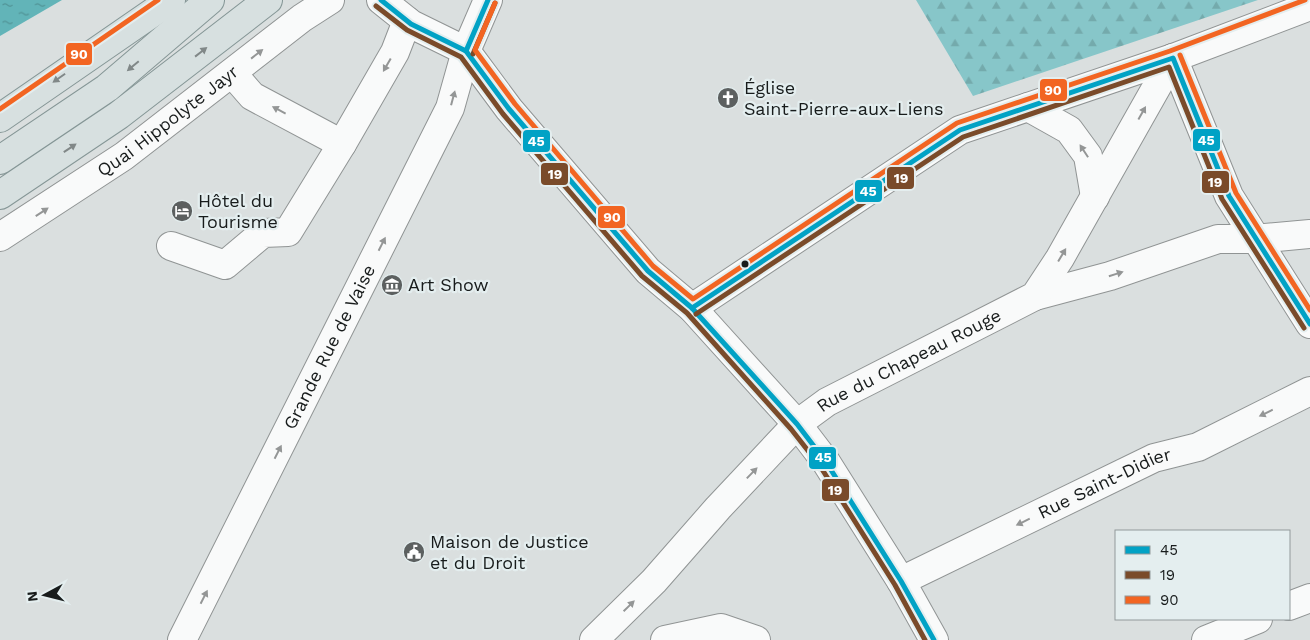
<svg xmlns="http://www.w3.org/2000/svg" width="1310" height="640" font-family="'Work Sans',sans-serif">
<style>
.forest{fill:url(#forest-firs)}
.water{fill:url(#water-ripples)}
.lines{fill:none;stroke-linecap:round;stroke-linejoin:round}
.minor-casing{stroke:#909494;stroke-width:30}
.tertiary-casing{stroke:#909494;stroke-width:30}
.primary-casing{stroke:#859696;stroke-width:30}
.minor{stroke:#f9fafa;stroke-width:28}
.tertiary{stroke:#f9fafa;stroke-width:28}
.primary{stroke:#d7e0e0;stroke-width:28}
.bus-1-casing{stroke:#e4eeef;stroke-width:9}
.bus-2-casing{stroke:#e4eeef;stroke-width:9}
.bus-3-casing{stroke:#e4eeef;stroke-width:9}
.bus-1{stroke:#01a2c5;stroke-width:5}
.bus-2{stroke:#7a4b2a;stroke-width:5}
.bus-3{stroke:#f26522;stroke-width:5}
.oneway{fill:#818888}
.oneway2{fill:#949696}
.bus-dot{fill:#181c1c;stroke:#e4eeef;stroke-width:2}
.labels{text-anchor:middle;stroke-width:4.5;stroke-linejoin:round;paint-order:stroke}
.poi-label{font-size:18px;fill:#181c1c;stroke:#e4eeef;text-anchor:start}
.street-label{font-size:18px;fill:#181c1c;stroke:#e4eeef}
.line-badge{stroke:#e4eeef;stroke-width:2}
.badge-label{font-size:14px;text-anchor:middle;font-weight:bold;fill:#fff}
</style>
<defs>
<pattern id="forest-firs" width="22" height="20" patternUnits="userSpaceOnUse" patternTransform="scale(1.25)"><rect width="22" height="20" fill="#87c6c9"/><path d="M5 1l3.5 6h-7zM16 11l3.5 6h-7z" fill="#74aaac"/></pattern>
<pattern id="water-ripples" width="26" height="14" patternUnits="userSpaceOnUse" patternTransform="scale(1.25)"><rect width="26" height="14" fill="#62b4b8"/><path d="M2 4q2-2 4 0t4 0M15 11q2-2 4 0t4 0" fill="none" stroke="#509295"/></pattern>
</defs>
<rect width="100%" height="100%" fill="#dadfdf"/>
<polygon class="forest" points="916,0 1258,0 973,96"/>
<polygon class="water" points="0,0 62,0 0,36"/>
<g class="lines">
<g class="minor-casing">
<g id="minor">
<polyline points="232,73 252,96 342,144 395,52 407,21"/>
<polyline points="1028,107 1069,130 1088,156 1095,197"/>
<polyline points="171,246 225,265 263,233 288,232 342,144"/>
<polyline points="1035,296 1110,276 1218,239 1254,239 1310,234"/>
<path id="s1" d="M901 581 1154 458 1198 447 1310 391"/>
<polyline points="1289,606 1310,598"/>
<polyline points="594,640 654,581 718,508 797,424"/>
<polyline points="665,640 721,628 756,640"/>
<polyline points="1206,640 1258,619"/>
</g>
</g>
<g class="tertiary-casing">
<g id="tertiary">
<polyline points="381,0 411,24 466,51 509,109 648,271 692,308 797,424 826,462 901,581 934,640"/>
<polyline points="1173,58 1229,196 1310,324"/>
<path id="s2" d="M0 237 124 156 302 18 330 0"/>
<polyline points="692,308 960,130 1173,58 1310,6"/>
<path id="s3" d="M797 424 827 402 1035 296 1060 258 1173 58"/>
<path id="s4" d="M182 640 450 108 466 51 488 0"/>
</g>
</g>
<g class="primary-casing">
<g id="primary">
<polyline points="0,118 171,0"/>
<polyline points="0,160 107,88 210,0"/>
<polyline points="0,195 119,115 268,0"/>
</g>
</g>
<use href="#minor" class="minor"/>
<use href="#tertiary" class="tertiary"/>
<use href="#primary" class="primary"/>
<g class="bus-1-casing">
<g id="bus-1">
<polyline points="381,0 411,24 466,51 509,109 648,271 692,308 797,424 826,462 901,581 934,640"/>
<polyline points="466,51 488,0"/>
<polyline points="692,308 960,130 1173,58 1229,196 1310,324"/>
</g>
</g>
<g class="bus-2-casing">
<g id="bus-2">
<polyline points="376,6 407,30 461,57 503,114 642,276 687,313 791,429 820,466 895,585 925,640"/>
<polyline points="473,54 495,3"/>
<polyline points="696,314 963,137 1169,67 1222,199 1304,328"/>
</g>
</g>
<g class="bus-3-casing">
<g id="bus-3">
<polyline points="495,3 475,50 515,104 653,266 693,299 957,123 1170,51 1305,0"/>
<polyline points="1180,55 1236,193 1310,310"/>
<polyline points="0,109 158,0"/>
</g>
</g>
<use href="#bus-1" class="bus-1"/>
<use href="#bus-2" class="bus-2"/>
<use href="#bus-3" class="bus-3"/>
</g>
<defs><path id="oneway-solid" d="M-6-.8H1V-3.2L6.5 0L1 3.2V.8H-6Z" transform="scale(1.25)"/></defs>
<g class="oneway">
<use href="#oneway-solid" transform="translate(201 52) rotate(-38)"/>
<use href="#oneway-solid" transform="translate(133 66) rotate(140)"/>
<use href="#oneway-solid" transform="translate(59 78) rotate(145)"/>
<use href="#oneway-solid" transform="translate(70 148) rotate(-34)"/>
</g>
<g class="oneway2">
<use href="#oneway-solid" transform="translate(257 54) rotate(-38)"/>
<use href="#oneway-solid" transform="translate(387 65) rotate(120)"/>
<use href="#oneway-solid" transform="translate(453 98) rotate(-75)"/>
<use href="#oneway-solid" transform="translate(279 110) rotate(-152)"/>
<use href="#oneway-solid" transform="translate(1142 113) rotate(-61)"/>
<use href="#oneway-solid" transform="translate(1084 151) rotate(-123)"/>
<use href="#oneway-solid" transform="translate(42 212) rotate(-33)"/>
<use href="#oneway-solid" transform="translate(382 244) rotate(-63)"/>
<use href="#oneway-solid" transform="translate(1062 255) rotate(-59)"/>
<use href="#oneway-solid" transform="translate(1116 274) rotate(-18)"/>
<use href="#oneway-solid" transform="translate(1266 413) rotate(154)"/>
<use href="#oneway-solid" transform="translate(278 452) rotate(-63)"/>
<use href="#oneway-solid" transform="translate(752 473) rotate(-46)"/>
<use href="#oneway-solid" transform="translate(1023 522) rotate(154)"/>
<use href="#oneway-solid" transform="translate(204 597) rotate(-63)"/>
<use href="#oneway-solid" transform="translate(629 606) rotate(-44)"/>
</g>
<defs>
<g id="church-disc" transform="scale(1.125)"><circle r="9.5" fill="#5c6060" stroke="#e4eeef"/><path d="M-1.2-6h2.4v3.5h3.3v2.4h-3.3V6h-2.4V-.1h-3.3v-2.4h3.3Z" fill="#fff"/></g>
<g id="hotel-disc" transform="scale(1.125)"><circle r="9.5" fill="#5c6060" stroke="#e4eeef"/><path d="M-6-4.5h1.5V1H6V5H4.5V3h-9V5H-6ZM-4 0a1.8 1.8 0 1 1 3.6 0ZM.5 0V-2.5h3Q6-2.5 6 0Z" fill="#fff"/></g>
<g id="museum-disc" transform="scale(1.125)"><circle r="9.5" fill="#5c6060" stroke="#e4eeef"/><path d="M0-6L6-3V-2H-6V-3ZM-5-1h2V3h-2ZM-1-1h2V3h-2ZM3-1h2V3H3ZM-6 4H6V6H-6Z" fill="#fff"/></g>
<g id="civic-disc" transform="scale(1.125)"><circle r="9.5" fill="#5c6060" stroke="#e4eeef"/><path d="M-.6-6.5H3V-4.5H.6V-3L4-1V1h2V6H-6V1h2V-1L-.6-3ZM-1.2 2.5V6h2.4V2.5Z" fill="#fff"/></g>
</defs>
<g fill-rule="evenodd">
<use href="#church-disc" x="728" y="98"/>
<use href="#hotel-disc" x="182" y="211"/>
<use href="#museum-disc" x="392" y="285"/>
<use href="#civic-disc" x="414" y="552"/>
</g>
<circle class="bus-dot" cx="745" cy="264" r="4.5"/>
<g class="labels">
<g class="poi-label">
<text x="744" y="94">Église<tspan x="744" dy="21">Saint-Pierre-aux-Liens</tspan></text>
<text x="198" y="207">Hôtel du<tspan x="198" dy="21">Tourisme</tspan></text>
<text x="408" y="291">Art Show</text>
<text x="430" y="548">Maison de Justice<tspan x="430" dy="21">et du Droit</tspan></text>
</g>
<g class="street-label">
<text dy="6" stroke="none"><textPath href="#s2" startOffset="204">Quai Hippolyte Jayr</textPath></text>
<text dy="6" stroke="none"><textPath href="#s4" startOffset="328">Grande Rue de Vaise</textPath></text>
<text dy="6" stroke="none"><textPath href="#s3" startOffset="129">Rue du Chapeau Rouge</textPath></text>
<text dy="6" stroke="none"><textPath href="#s1" startOffset="226">Rue Saint-Didier</textPath></text>
</g>
</g>
<g class="line-badge">
<rect x="65" y="42" width="28" height="24" rx="5" fill="#f26522"/>
<rect x="1039" y="78" width="29" height="24" rx="5" fill="#f26522"/>
<rect x="1192" y="128" width="29" height="24" rx="5" fill="#01a2c5"/>
<rect x="522" y="129" width="29" height="24" rx="5" fill="#01a2c5"/>
<rect x="540" y="162" width="29" height="24" rx="5" fill="#7a4b2a"/>
<rect x="886" y="166" width="29" height="24" rx="5" fill="#7a4b2a"/>
<rect x="1201" y="170" width="29" height="24" rx="5" fill="#7a4b2a"/>
<rect x="854" y="179" width="29" height="24" rx="5" fill="#01a2c5"/>
<rect x="597" y="205" width="29" height="24" rx="5" fill="#f26522"/>
<rect x="808" y="446" width="29" height="24" rx="5" fill="#01a2c5"/>
<rect x="821" y="478" width="29" height="24" rx="5" fill="#7a4b2a"/>
</g>
<g class="badge-label">
<text x="79" y="59">90</text>
<text x="1053" y="95">90</text>
<text x="1206" y="145">45</text>
<text x="536" y="146">45</text>
<text x="555" y="179">19</text>
<text x="901" y="183">19</text>
<text x="1215" y="187">19</text>
<text x="868" y="196">45</text>
<text x="612" y="222">90</text>
<text x="823" y="462">45</text>
<text x="835" y="495">19</text>
</g>
<rect x="1115" y="530" width="175" height="90" fill="#e4eeef" stroke="#929a9b"/>
<rect x="1125" y="546" width="25" height="8" fill="#01a2c5" stroke="#929a9b"/>
<text x="1160" y="555" font-size="15" fill="#181c1c">45</text>
<rect x="1125" y="571" width="25" height="8" fill="#7a4b2a" stroke="#929a9b"/>
<text x="1160" y="580" font-size="15" fill="#181c1c">19</text>
<rect x="1125" y="596" width="25" height="8" fill="#f26522" stroke="#929a9b"/>
<text x="1160" y="605" font-size="15" fill="#181c1c">90</text>
<g transform="translate(45 595) rotate(263)" stroke="#e4eeef" stroke-width="4" paint-order="stroke">
<path d="M0-4L9 19L0 12L-9 19Z" fill="#181c1c"/>
<text y="-8" font-size="14" font-weight="bold" text-anchor="middle" fill="#181c1c">N</text>
</g>
</svg>
